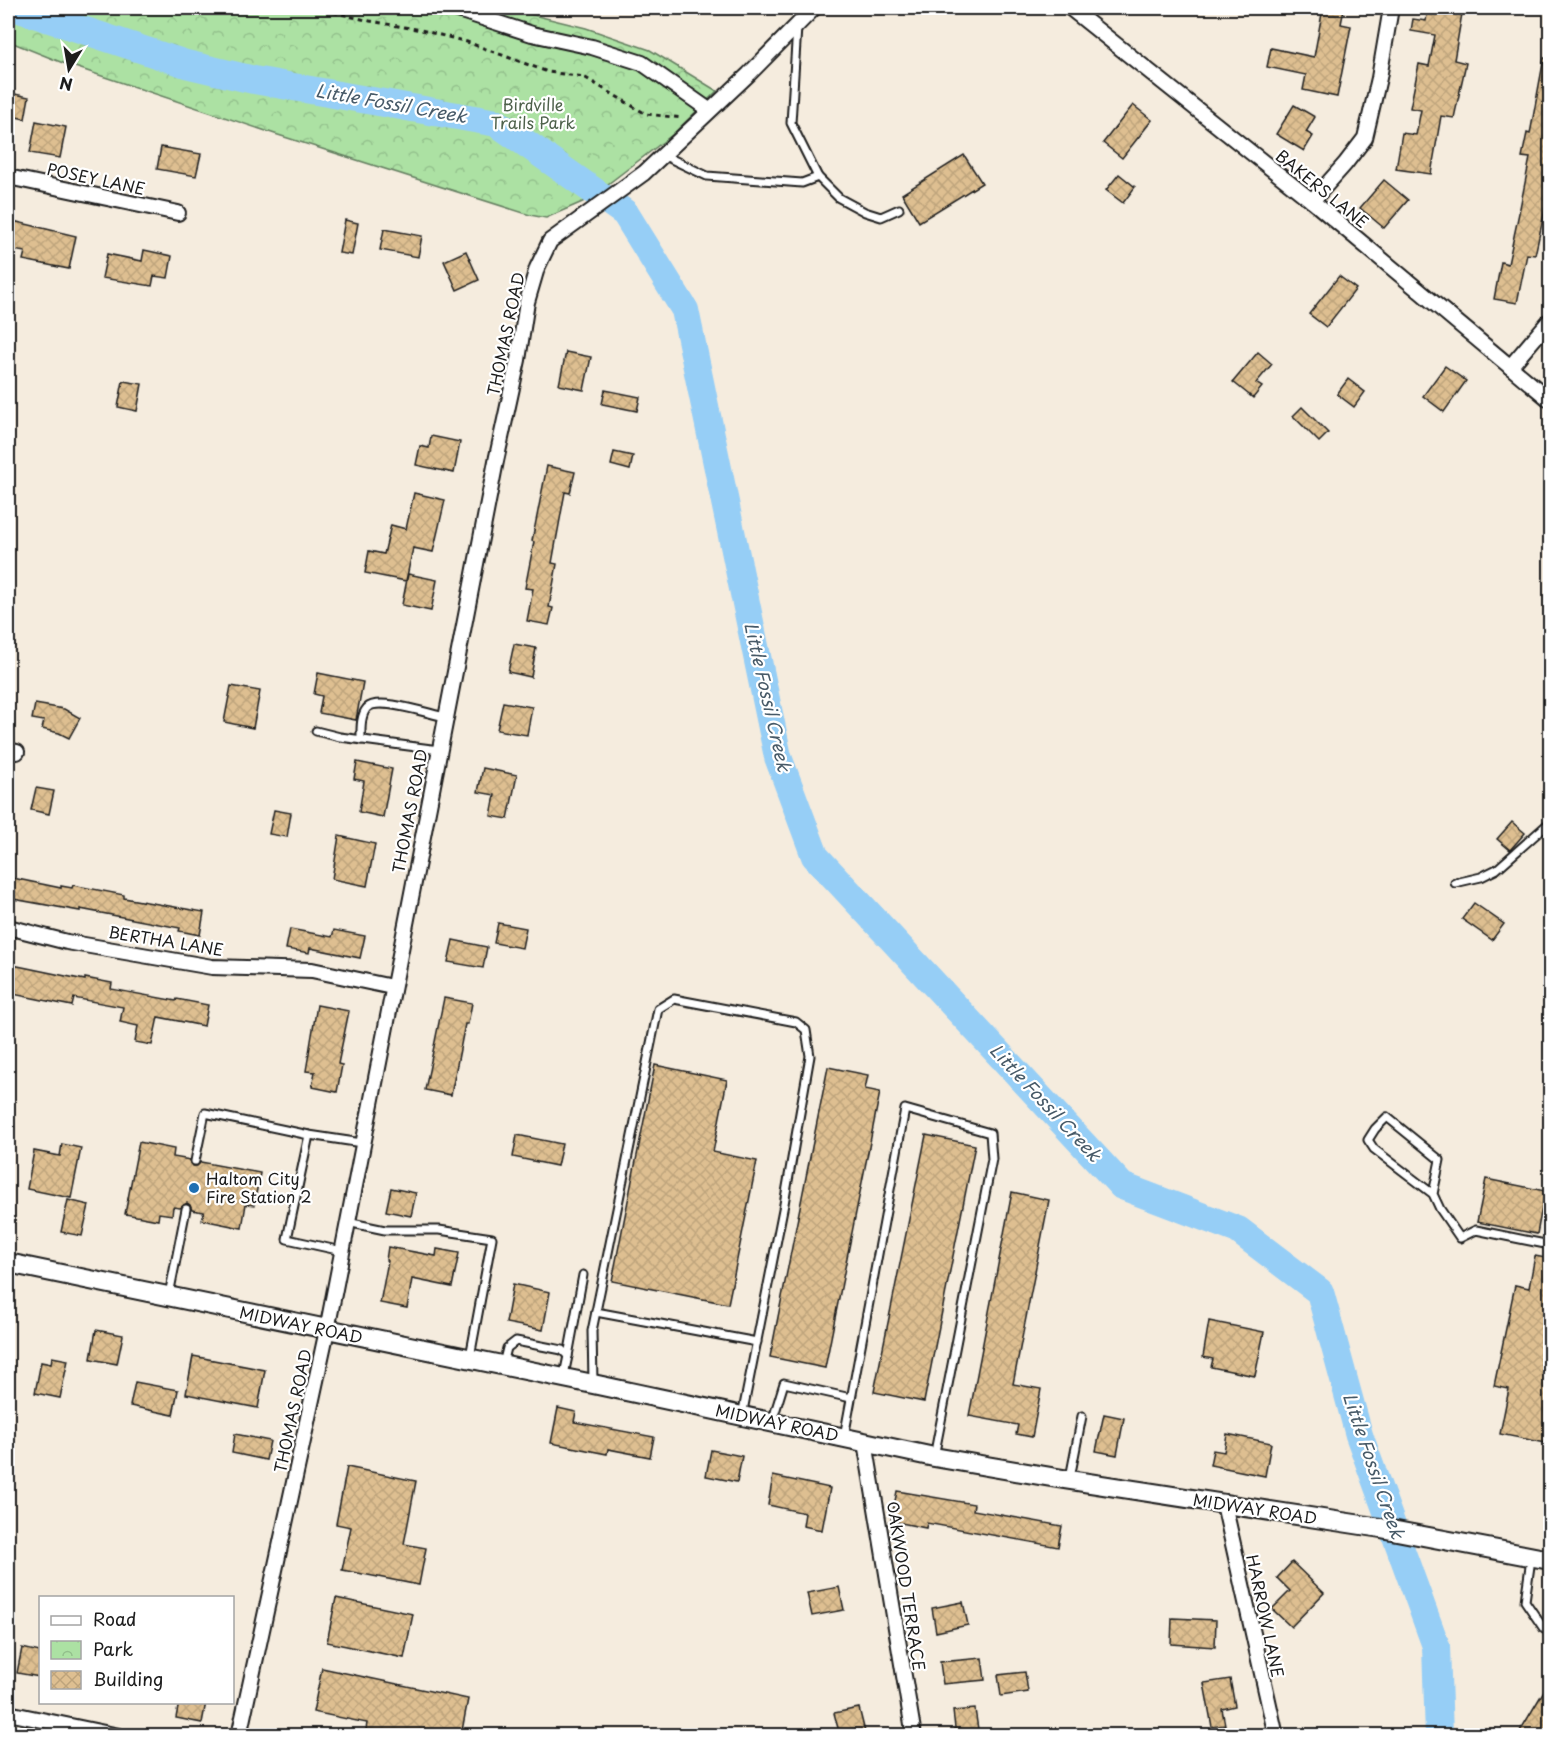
<svg xmlns="http://www.w3.org/2000/svg" width="1558" height="1743" font-family="'Playpen Sans',sans-serif">
<style>
.park{fill:url(#park-crowns);stroke:#647e60;stroke-width:1.5}
.lines{fill:none;stroke-linecap:round;stroke-linejoin:round}
.river{stroke:#96cef6;stroke-width:28}
.building{fill:url(#building-cross-hatch);stroke:#1c1c1c;stroke-width:1.5}
.service-casing{stroke:#1c1c1c;stroke-width:11}
.minor-casing{stroke:#1c1c1c;stroke-width:18}
.secondary-casing{stroke:#1c1c1c;stroke-width:22}
.path{stroke:#1c1c1c;stroke-width:3;stroke-dasharray:4.5 4.5;stroke-linecap:butt}
.service{stroke:#fff;stroke-width:7}
.minor{stroke:#fff;stroke-width:14}
.secondary{stroke:#fff;stroke-width:18}
.poi-dot{fill:#1f6fb2;stroke:#fff;stroke-width:2}
.labels{text-anchor:middle;stroke-width:4.5;stroke-linejoin:round;paint-order:stroke}
.park-label{font-size:16px;fill:#4e614b;stroke:#fff}
.street-label{font-size:16px;fill:#1c1c1c;stroke:#fff}
.poi-label{font-size:16px;fill:#1c1c1c;stroke:#fff;text-anchor:start}
.water-label{font-size:18px;font-style:italic;fill:#475a68;stroke:#fff}
</style>
<defs>
<pattern id="park-crowns" width="20" height="18" patternUnits="userSpaceOnUse" patternTransform="scale(1.5)"><rect width="20" height="18" fill="#ace1a3"/><path d="M2 6a3 3 0 1 1 6 0M12 15a3 3 0 1 1 6 0" fill="none" stroke="#93c08c"/></pattern>
<pattern id="building-cross-hatch" width="8" height="8" patternUnits="userSpaceOnUse" patternTransform="scale(1.5)"><rect width="8" height="8" fill="#debf91"/><path d="M0 0l8 8M0 8l8-8" fill="none" stroke="#bea47c"/></pattern>
</defs>
<rect width="100%" height="100%" fill="#f5ecde"/>
<filter id="ink" filterUnits="userSpaceOnUse"><feTurbulence type="fractalNoise" baseFrequency=".0167" numOctaves="2"/><feDisplacementMap in="SourceGraphic" scale="12" xChannelSelector="R" yChannelSelector="G"/><feConvolveMatrix kernelMatrix="1 2 1 2 8 2 1 2 1" color-interpolation-filters="sRGB"/></filter>
<g filter="url(#ink)">
<polygon class="park" points="8,8 505,8 586,28 650,50 717,91 672,135 587,200 546,218 530,215 275,134 63,63 8,41"/>
<g class="lines">
<polyline class="river" points="16,8 186,64 254,80 497,123 625,213 685,310 778,757 815,856 1122,1186 1238,1230 1320,1292 1359,1435 1436,1646 1439,1736"/>
</g>
<g class="building">
<polygon points="1323,8 1344,9 1341,24 1351,26 1337,97 1303,90 1306,75 1267,67 1271,48 1314,57"/>
<polygon points="1428,8 1463,8 1454,60 1466,63 1454,118 1441,116 1431,174 1396,169 1402,133 1416,135 1421,110 1410,108 1419,64 1429,66 1435,35 1411,31 1413,19 1426,21"/>
<polygon points="1544,58 1551,58 1551,183 1535,255 1527,254 1517,303 1494,299 1501,262 1508,264 1519,213 1530,158 1522,157 1527,133 1530,134"/>
<polygon points="10,93 29,97 25,119 8,115"/>
<polygon points="1133,105 1152,120 1122,158 1103,143"/>
<polygon points="1294,105 1315,117 1306,132 1313,136 1304,151 1276,134"/>
<polygon points="36,121 66,127 60,158 30,153"/>
<polygon points="161,147 201,154 196,176 157,169"/>
<polygon points="964,155 982,183 919,222 902,194"/>
<polygon points="1119,174 1135,187 1123,203 1106,190"/>
<polygon points="1384,180 1408,200 1384,228 1360,208"/>
<polygon points="345,220 358,223 352,255 339,253"/>
<polygon points="13,221 76,236 69,269 23,260 25,252 8,249"/>
<polygon points="384,229 422,236 418,257 380,250"/>
<polygon points="144,250 172,256 168,278 154,276 152,286 102,278 107,254 142,261"/>
<polygon points="466,251 479,280 457,290 444,261"/>
<polygon points="1339,276 1356,289 1326,327 1309,314"/>
<polygon points="566,352 591,357 584,390 559,385"/>
<polygon points="1258,352 1272,364 1256,383 1262,387 1253,398 1233,382"/>
<polygon points="1445,366 1466,381 1444,412 1423,396"/>
<polygon points="1348,379 1365,392 1354,407 1337,394"/>
<polygon points="123,381 142,384 137,411 118,407"/>
<polygon points="605,390 640,397 637,411 602,404"/>
<polygon points="1302,407 1328,433 1319,442 1293,416"/>
<polygon points="431,436 460,442 454,473 416,465 420,446 429,448"/>
<polygon points="614,452 633,456 630,470 611,465"/>
<polygon points="547,466 575,472 570,493 565,492 552,563 557,564 549,607 553,608 549,625 527,621 533,589 525,588 534,542 532,541"/>
<polygon points="414,493 445,500 433,552 413,548 406,581 365,573 369,551 384,554 391,525 406,529"/>
<polygon points="408,574 437,580 431,611 402,605"/>
<polygon points="514,644 536,648 531,677 508,672"/>
<polygon points="318,673 363,682 356,720 319,713 322,696 314,694"/>
<polygon points="231,686 260,691 253,728 224,722"/>
<polygon points="503,702 532,707 527,735 497,730"/>
<polygon points="35,704 64,709 80,718 69,738 59,733 42,729 44,721 32,719"/>
<polygon points="357,762 392,769 383,817 359,812 364,781 354,779"/>
<polygon points="483,768 517,775 508,819 491,816 495,795 478,792"/>
<polygon points="36,788 54,791 49,814 31,810"/>
<polygon points="274,810 291,813 287,837 269,834"/>
<polygon points="1512,822 1525,833 1510,850 1497,839"/>
<polygon points="339,836 375,844 367,886 332,879"/>
<polygon points="8,877 61,888 61,886 72,888 73,885 124,895 124,898 204,912 200,935 179,931 180,928 80,909 80,911 8,898"/>
<polygon points="1474,903 1504,924 1492,940 1462,919"/>
<polygon points="498,923 526,928 522,948 494,943"/>
<polygon points="290,929 332,937 334,930 365,936 360,958 310,948 309,953 286,949"/>
<polygon points="453,940 487,947 483,968 448,962"/>
<polygon points="8,964 85,980 85,978 112,983 111,989 176,1001 177,999 208,1005 204,1026 158,1017 152,1045 135,1042 138,1026 120,1022 123,1007 74,998 72,1006 8,993"/>
<polygon points="444,998 472,1003 468,1024 465,1024 451,1095 425,1090"/>
<polygon points="317,1005 349,1011 338,1064 342,1065 337,1092 312,1087 315,1072 306,1071"/>
<polygon points="655,1065 727,1080 713,1152 757,1161 728,1304 612,1281"/>
<polygon points="828,1067 868,1075 865,1089 880,1092 825,1368 770,1357"/>
<polygon points="517,1135 562,1144 557,1166 513,1157"/>
<polygon points="926,1135 975,1145 924,1402 874,1392"/>
<polygon points="139,1142 174,1149 173,1157 190,1160 193,1166 197,1166 201,1162 260,1173 254,1205 246,1204 242,1228 202,1220 204,1212 192,1210 190,1205 187,1203 180,1208 173,1207 172,1215 159,1213 158,1220 125,1214"/>
<polygon points="62,1144 81,1148 71,1198 27,1189 34,1151 60,1156"/>
<polygon points="1486,1179 1545,1191 1537,1234 1477,1222"/>
<polygon points="391,1188 416,1193 411,1216 386,1211"/>
<polygon points="1012,1192 1049,1200 1013,1384 1041,1389 1032,1437 1016,1434 1018,1425 969,1416"/>
<polygon points="68,1200 89,1205 82,1236 61,1232"/>
<polygon points="388,1247 436,1256 437,1249 459,1253 452,1287 412,1279 407,1308 380,1303 388,1261 386,1260"/>
<polygon points="1535,1256 1551,1259 1551,1444 1500,1434 1509,1389 1494,1386 1515,1285 1529,1288"/>
<polygon points="513,1284 550,1292 543,1330 506,1323"/>
<polygon points="1209,1321 1264,1332 1255,1376 1211,1367 1213,1359 1203,1357"/>
<polygon points="96,1330 123,1335 117,1364 91,1359"/>
<polygon points="193,1356 265,1370 258,1408 186,1394"/>
<polygon points="52,1357 68,1360 60,1398 35,1393 41,1362 51,1364"/>
<polygon points="135,1382 178,1390 173,1415 130,1406"/>
<polygon points="558,1408 576,1412 574,1422 654,1437 650,1457 608,1449 607,1454 551,1443"/>
<polygon points="1104,1414 1124,1418 1117,1455 1096,1451"/>
<polygon points="235,1434 270,1441 266,1460 232,1453"/>
<polygon points="1227,1434 1271,1443 1265,1476 1210,1465 1213,1450 1224,1452"/>
<polygon points="711,1450 742,1456 737,1482 706,1476"/>
<polygon points="347,1467 416,1481 404,1544 426,1548 419,1585 342,1570 351,1527 336,1524"/>
<polygon points="773,1476 830,1488 822,1530 803,1526 805,1513 768,1505"/>
<polygon points="897,1491 974,1504 973,1510 1062,1526 1058,1547 927,1523 926,1528 891,1521"/>
<polygon points="1292,1562 1324,1593 1291,1627 1272,1609 1290,1591 1277,1578"/>
<polygon points="839,1587 844,1610 812,1616 807,1593"/>
<polygon points="336,1598 413,1614 404,1658 327,1642"/>
<polygon points="963,1602 968,1625 936,1632 932,1608"/>
<polygon points="1172,1618 1216,1620 1215,1647 1171,1644"/>
<polygon points="22,1648 40,1652 40,1677 17,1673"/>
<polygon points="982,1658 985,1680 943,1684 940,1662"/>
<polygon points="322,1668 468,1699 461,1736 365,1736 367,1723 313,1712"/>
<polygon points="1025,1672 1028,1692 1001,1696 998,1675"/>
<polygon points="1230,1679 1235,1706 1222,1709 1225,1725 1212,1727 1204,1683"/>
<polygon points="1551,1679 1551,1736 1517,1736"/>
<polygon points="179,1702 206,1702 202,1723 176,1718"/>
<polygon points="859,1708 865,1732 840,1736 834,1713"/>
<polygon points="975,1709 979,1736 956,1736 953,1711"/>
</g>
<g class="lines">
<g class="service-casing">
<g id="service">
<polyline points="797,27 791,123 818,177 839,198 865,212 881,217 899,209"/>
<polyline points="663,155 707,176 802,183 818,177"/>
<polyline points="316,731 340,737 439,750"/>
<path d="M361 740C361 730 360 716 367 708 378 696 429 714 445 717"/>
<polyline points="1455,883 1481,877 1497,869 1550,822"/>
<polyline points="195,1161 205,1113 309,1135"/>
<polyline points="1433,1194 1440,1160 1387,1117 1375,1129 1368,1140 1374,1149 1433,1194 1440,1209 1460,1238 1476,1230 1550,1245"/>
<polyline points="347,1222 385,1230 439,1230 492,1238 470,1357"/>
<polyline points="342,1251 287,1239 309,1135 362,1143"/>
<polyline points="169,1295 186,1209"/>
<polyline points="596,1312 757,1342"/>
<polyline points="568,1356 583,1275"/>
<polyline points="503,1364 507,1348 516,1341 562,1350 568,1356 564,1375"/>
<polyline points="593,1382 592,1331 658,1009 674,999 796,1022 806,1030 810,1056 784,1204 742,1416"/>
<polyline points="772,1422 784,1383 851,1398"/>
<polyline points="844,1437 905,1109 990,1133 992,1159 934,1457"/>
<polyline points="1070,1478 1082,1416"/>
<polyline points="1531,1559 1525,1601 1544,1629"/>
</g>
</g>
<g class="minor-casing">
<g id="minor">
<polyline points="452,8 532,34 592,47 642,63 709,110"/>
<polyline points="1070,8 1312,201 1550,400"/>
<polyline points="8,177 178,213"/>
<polyline points="1312,201 1345,164 1365,138 1379,78 1391,8"/>
<polyline points="1510,367 1550,320"/>
<polyline points="8,750 17,752"/>
<polyline points="8,927 67,942 212,967 312,970 392,987"/>
<polyline points="865,1442 914,1736"/>
<polyline points="1224,1504 1276,1736"/>
<polyline points="8,1713 119,1736"/>
<polyline points="239,1736 327,1330 496,461 518,360 527,302 537,268 550,241 644,173 749,74 814,8"/>
</g>
</g>
<g class="secondary-casing">
<polyline id="secondary" points="8,1263 593,1384 934,1457 1057,1478 1381,1528 1550,1560"/>
</g>
<polyline class="path" points="316,8 370,21 421,30 467,42 548,72 584,77 646,114 682,118"/>
<use href="#service" class="service"/>
<use href="#minor" class="minor"/>
<use href="#secondary" class="secondary"/>
</g>
</g>
<circle class="poi-dot" cx="194" cy="1188" r="6"/>
<g class="labels">
<g class="park-label">
<text x="533" y="111">Birdville<tspan x="533" dy="18">Trails Park</tspan></text>
</g>
<g class="street-label">
<text transform="translate(96 179) rotate(12)" y="6">POSEY LANE</text>
<text transform="translate(1322 189) rotate(39)" y="6">BAKERS LANE</text>
<text transform="translate(506 334) rotate(-78)" y="6">THOMAS ROAD</text>
<text transform="translate(410 811) rotate(-79)" y="6">THOMAS ROAD</text>
<text transform="translate(166 941) rotate(9)" y="6">BERTHA LANE</text>
<text transform="translate(301 1325) rotate(12)" y="6">MIDWAY ROAD</text>
<text transform="translate(293 1411) rotate(-78)" y="6">THOMAS ROAD</text>
<text transform="translate(777 1423) rotate(12)" y="6">MIDWAY ROAD</text>
<text transform="translate(1255 1509) rotate(9)" y="6">MIDWAY ROAD</text>
<text transform="translate(906 1586) rotate(81)" y="6">OAKWOOD TERRACE</text>
<text transform="translate(1265 1616) rotate(78)" y="6">HARROW LANE</text>
</g>
<g class="poi-label">
<text x="206" y="1185">Haltom City<tspan x="206" dy="18">Fire Station 2</tspan></text>
</g>
<g class="water-label">
<text transform="translate(391 104) rotate(10)" y="6">Little Fossil Creek</text>
<text transform="translate(767 697) rotate(77)" y="6">Little Fossil Creek</text>
<text transform="translate(1045 1103) rotate(47)" y="6">Little Fossil Creek</text>
<text transform="translate(1373 1466) rotate(71)" y="6">Little Fossil Creek</text>
</g>
</g>
<rect width="1558" height="1743" fill="none" stroke="#fff" stroke-width="30"/>
<rect x="15" y="15" width="1528" height="1713" fill="none" stroke="#1c1c1c" stroke-width="2" filter="url(#ink)"/>
<rect x="39" y="1596" width="195" height="108" fill="#ffffff" stroke="#a4a4a4" stroke-width="1.5"/>
<rect x="51" y="1616" width="30" height="9" fill="#ffffff" stroke="#a4a4a4" stroke-width="1.5"/>
<text x="93" y="1626" font-size="18" fill="#1c1c1c">Road</text>
<rect x="51" y="1641" width="30" height="18" fill="url(#park-crowns)" stroke="#a4a4a4" stroke-width="1.5"/>
<text x="93" y="1656" font-size="18" fill="#1c1c1c">Park</text>
<rect x="51" y="1671" width="30" height="18" fill="url(#building-cross-hatch)" stroke="#a4a4a4" stroke-width="1.5"/>
<text x="93" y="1686" font-size="18" fill="#1c1c1c">Building</text>
<g transform="translate(69 69) rotate(191)" stroke="#ffffff" stroke-width="4.5" paint-order="stroke">
<path d="M0-4.5L10 22L0 15L-10 22Z" fill="#1c1c1c"/>
<text y="-9" font-size="16" font-weight="bold" text-anchor="middle" fill="#1c1c1c">N</text>
</g>
</svg>
